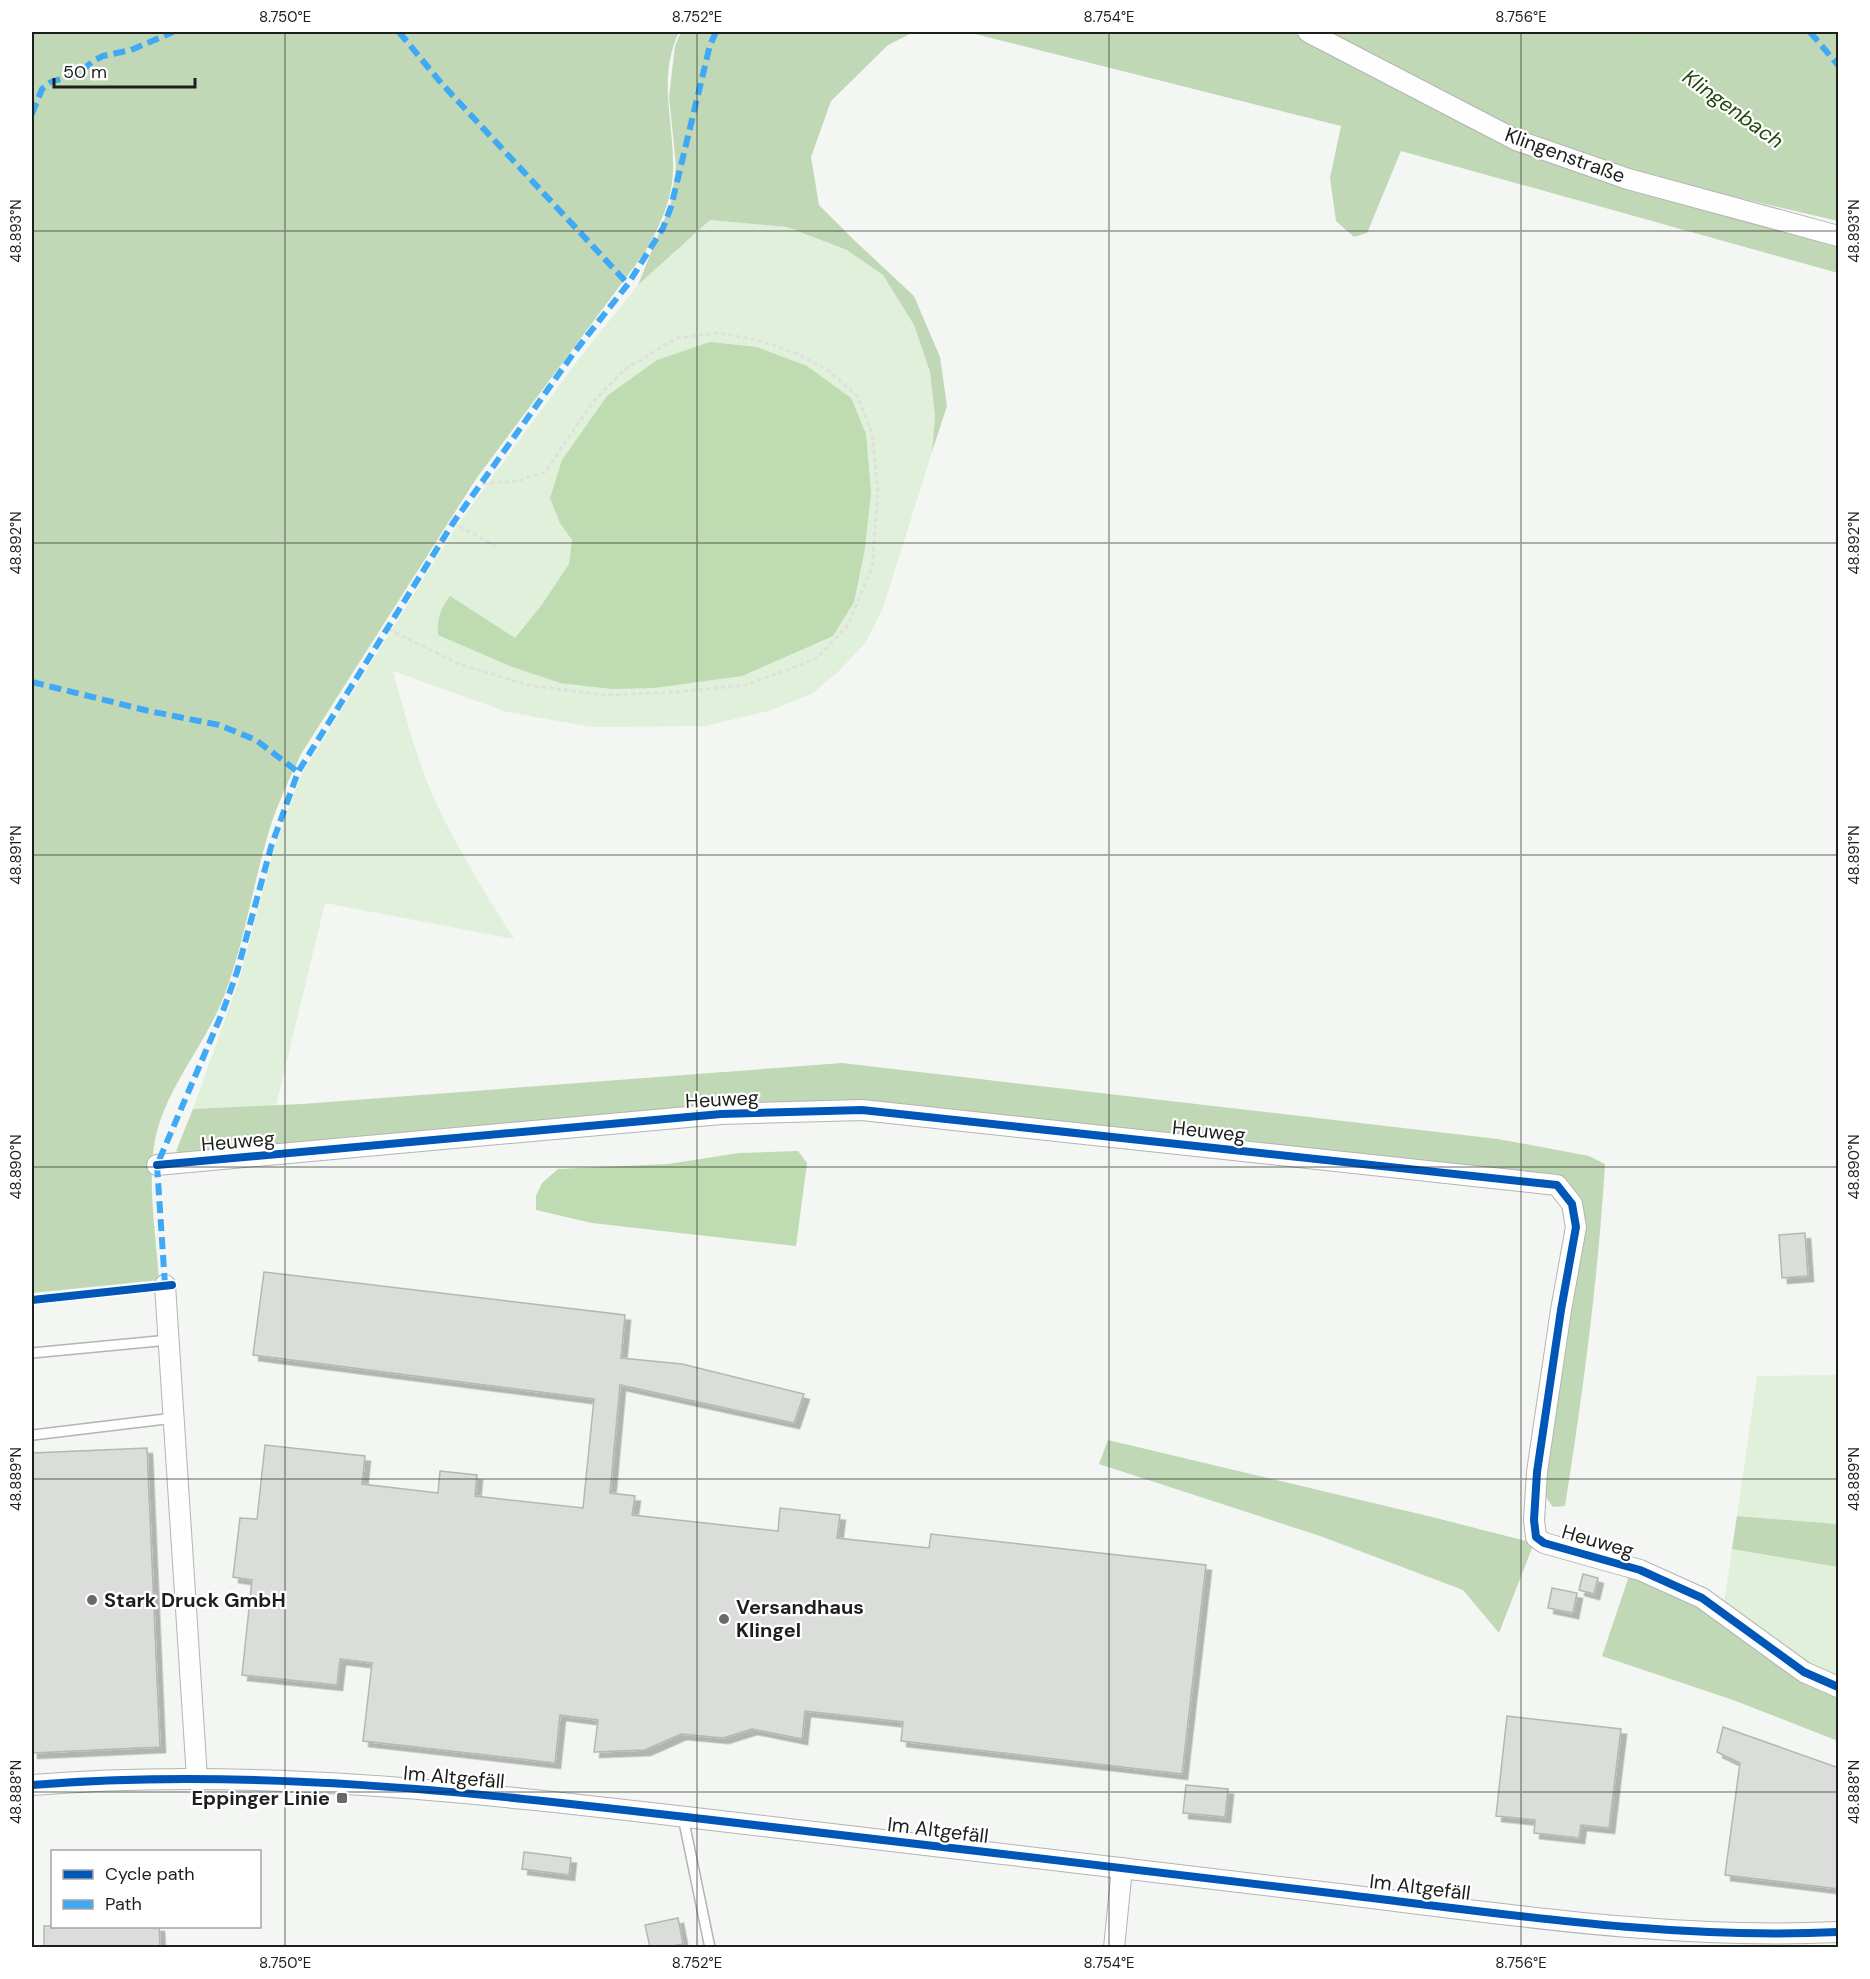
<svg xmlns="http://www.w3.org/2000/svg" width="1870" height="1979" font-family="'DM Sans',sans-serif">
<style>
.green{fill:#e1f0db}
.forest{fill:#c1d8b7}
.water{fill:#bfdbb2}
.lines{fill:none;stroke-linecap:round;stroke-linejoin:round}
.stream{stroke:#bfdbb2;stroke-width:5}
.building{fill:#dbddda;stroke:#b5b7b4;stroke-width:1.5;filter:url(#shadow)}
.lane-casing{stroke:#b2b5b1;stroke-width:12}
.street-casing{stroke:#b2b5b1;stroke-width:22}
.path{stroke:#dfe0de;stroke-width:3;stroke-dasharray:4.5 3;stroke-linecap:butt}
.lane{stroke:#fdfefd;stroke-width:9}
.street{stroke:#fdfefd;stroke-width:20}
.quiet{stroke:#3fa9f5;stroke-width:6;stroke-dasharray:12 6;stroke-linecap:butt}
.cycleway-casing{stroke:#fff;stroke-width:11}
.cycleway{stroke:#0057b8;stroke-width:8}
.ticks{fill:none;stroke:#1d1f1c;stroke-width:1.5;stroke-opacity:0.45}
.poi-dot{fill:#686a67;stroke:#fff;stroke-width:2}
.labels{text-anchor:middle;stroke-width:4.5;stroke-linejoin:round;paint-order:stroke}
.street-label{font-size:20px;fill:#1d1f1c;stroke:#fff}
.poi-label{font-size:20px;font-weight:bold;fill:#1d1f1c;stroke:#fff;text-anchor:start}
.water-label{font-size:21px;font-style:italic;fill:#24480d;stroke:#fff}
.neatline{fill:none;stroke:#1d1f1c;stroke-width:2}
.ticks-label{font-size:15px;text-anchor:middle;fill:#1d1f1c}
</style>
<defs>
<filter id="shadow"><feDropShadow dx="5.5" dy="5.5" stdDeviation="0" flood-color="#0004"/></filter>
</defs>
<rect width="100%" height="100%" fill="#f3f6f2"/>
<g class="green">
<path d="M710 220 787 227 847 250 883 275 914 325 930 372 935 417 932 452 883 608 866 642 838 672 813 693 772 710 705 726 592 727 507 712 393 671C405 715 418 765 438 807 460 853 487 896 514 939L325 903 276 1106 193 1109 239 980 275 846 301 775 454 530 493 476 578 360 638 285Z"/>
<polygon points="1838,1375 1838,1524 1737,1516 1757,1376"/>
<path d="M1732 1549 1838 1567V1676C1803 1668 1754 1626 1724 1604Z"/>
</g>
<g class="forest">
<path d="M32 32H679C658 76 673 118 673 164 674 196 661 224 645 252L476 479 301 754C288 782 275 809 267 838 252 890 243 947 224 996 205 1046 166 1087 155 1140 147 1181 156 1237 159 1280L32 1293Z"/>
<polygon points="681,32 914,32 888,45 831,101 811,157 819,205 854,240 914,296 940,357 947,406 932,452 935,417 930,372 914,325 883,275 847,250 787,227 710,220 638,285 671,203 676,165 669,97 675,46"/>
<polygon points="967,32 1301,32 1513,145 1838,243 1838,273 1401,151 1367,233 1354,237 1336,221 1330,178 1341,126"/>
<polygon points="1327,32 1838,32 1838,221 1629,172 1525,138"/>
<path d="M842 1063 1498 1139 1589 1156 1605 1164C1598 1279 1583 1393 1565 1506L1553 1507 1544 1495 1579 1199 1557 1174 863 1104H719L266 1149 187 1155 176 1151 193 1109 302 1104Z"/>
<polygon points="1108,1440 1432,1517 1534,1543 1499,1633 1463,1590 1320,1536 1099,1464"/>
<polygon points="1737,1516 1838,1524 1838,1567 1732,1549"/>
<polygon points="1630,1573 1696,1605 1838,1692 1838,1741 1733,1700 1602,1656"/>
</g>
<g class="water">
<path d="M710 342 757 347 807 366 851 398 866 434 871 492 865 548 854 602 833 636 742 676 654 688 611 689 560 683 510 666 438 635C437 619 440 609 450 596L515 638 541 606 569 564 572 540 560 523 550 498 562 460 607 396 657 360Z"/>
<polygon points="798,1151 807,1163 796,1246 592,1223 536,1210 536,1196 542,1183 558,1169 668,1164 739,1153"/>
</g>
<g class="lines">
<polyline class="stream" points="1622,32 1656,52 1781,140 1822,186 1838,193"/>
</g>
<g class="building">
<polygon points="1805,1233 1808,1276 1782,1278 1779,1235"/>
<polygon points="264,1272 625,1315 621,1358 682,1364 804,1394 794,1423 620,1385 610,1493 635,1496 632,1515 778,1531 780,1508 840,1515 837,1538 929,1548 931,1534 1206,1565 1182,1774 901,1741 903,1722 805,1711 802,1739 752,1729 723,1738 681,1734 645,1750 594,1752 598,1720 560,1715 555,1763 363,1741 372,1663 340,1659 337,1685 242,1675 252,1580 233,1577 240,1518 257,1519 265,1445 365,1456 362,1484 438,1493 440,1471 477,1475 475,1496 583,1508 594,1399 253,1355"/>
<polygon points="147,1448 160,1747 32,1753 32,1453"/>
<polygon points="1583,1574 1598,1578 1594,1594 1579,1590"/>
<polygon points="1552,1588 1577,1593 1573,1613 1548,1608"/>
<polygon points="1507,1716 1621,1729 1609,1828 1581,1825 1579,1838 1534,1833 1535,1820 1496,1816"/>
<polygon points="1723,1727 1839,1768 1839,1889 1725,1875 1740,1763 1717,1752"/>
<polygon points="1186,1785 1228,1789 1225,1817 1183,1813"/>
<polygon points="524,1852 571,1858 569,1875 522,1869"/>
<polygon points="678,1918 683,1944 666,1947 650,1947 645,1925"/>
<polygon points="44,1926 159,1926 160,1947 44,1947"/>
</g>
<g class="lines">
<g class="lane-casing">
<g id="lane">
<polyline points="32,1353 169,1340"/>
<polyline points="33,1435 174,1418"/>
<polyline points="683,1817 710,1948"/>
</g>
</g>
<g class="street-casing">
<g id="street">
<polyline points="1308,32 1516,140 1628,179 1838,236"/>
<polyline points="157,1165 721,1114 862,1110 1557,1185 1572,1204 1576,1227 1561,1310 1537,1472 1534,1520 1536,1537 1544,1543 1640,1570 1702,1598 1804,1672 1838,1687"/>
<polyline points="165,1285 197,1778"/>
<path d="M32 1785C250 1767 470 1792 686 1817 904 1842 1121 1868 1339 1894 1505 1914 1671 1940 1838 1932"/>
<polyline points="1114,1948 1122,1868"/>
</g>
</g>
<g class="path">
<polyline points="453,523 498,547"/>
<polyline points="388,629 459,664 528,685 603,695 676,692 746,685 816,659 848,625 872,567 878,492 872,433 858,397 828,370 798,354 758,340 718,333 677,338 624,370 593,402 545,472 517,481 480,484"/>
</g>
<use href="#lane" class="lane"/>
<use href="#street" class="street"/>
<g class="quiet">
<polyline points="399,32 442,84 628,284"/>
<polyline points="1810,32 1838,65"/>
<polyline points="32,114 42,89 51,82 79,73 93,61 103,56 131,50 173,32"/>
<polyline points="32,682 149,711 219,725 256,740 298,772"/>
<polyline points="165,1285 157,1165 223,1011 237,972 271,847 298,772 453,523 573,354 628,284 663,228 671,207 710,45 716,32"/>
</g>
<g class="cycleway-casing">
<g id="cycleway">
<polyline points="157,1165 721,1114 862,1110 1557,1185 1572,1204 1576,1227 1561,1310 1537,1472 1534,1520 1536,1537 1544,1543 1640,1570 1702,1598 1804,1672 1838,1687"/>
<polyline points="32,1300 172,1285"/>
<path d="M32 1785C250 1767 470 1792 686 1817 904 1842 1121 1868 1339 1894 1505 1914 1671 1940 1838 1932"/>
</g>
</g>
<use href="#cycleway" class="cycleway"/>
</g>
<path class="ticks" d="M285 32V1948M697 32V1948M1109 32V1948M1521 32V1948M32 231H1838M32 543H1838M32 855H1838M32 1167H1838M32 1479H1838M32 1792H1838"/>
<g class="poi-dot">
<circle cx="92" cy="1600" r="6"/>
<circle cx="724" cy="1619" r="6"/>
<rect x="336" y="1792" width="12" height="12" rx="3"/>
</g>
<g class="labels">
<g class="street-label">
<text transform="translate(1565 155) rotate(20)" y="7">Klingenstraße</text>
<text transform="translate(722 1099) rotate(-3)" y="7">Heuweg</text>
<text transform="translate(1209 1131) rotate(6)" y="7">Heuweg</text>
<text transform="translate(238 1141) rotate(-5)" y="7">Heuweg</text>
<text transform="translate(1598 1541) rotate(16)" y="7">Heuweg</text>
<text transform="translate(454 1777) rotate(5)" y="7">Im Altgefäll</text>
<text transform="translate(938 1830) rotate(7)" y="7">Im Altgefäll</text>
<text transform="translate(1420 1887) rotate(7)" y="7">Im Altgefäll</text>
</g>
<g class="poi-label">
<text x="104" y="1607">Stark Druck GmbH</text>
<text x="736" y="1614">Versandhaus<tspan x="736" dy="23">Klingel</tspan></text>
<text x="330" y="1805" text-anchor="end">Eppinger Linie</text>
</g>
<g class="water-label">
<text transform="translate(1733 109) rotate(36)" y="7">Klingenbach</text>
</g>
</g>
<rect width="1870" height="1979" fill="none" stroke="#ffffff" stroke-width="66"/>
<rect x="51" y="1850" width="210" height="78" fill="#ffffff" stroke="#a5a5a4" stroke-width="1.5"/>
<rect x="63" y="1870" width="30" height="9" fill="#0057b8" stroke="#a5a5a4" stroke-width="1.5"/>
<text x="105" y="1880" font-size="18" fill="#1d1f1c">Cycle path</text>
<rect x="63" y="1900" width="30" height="9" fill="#3fa9f5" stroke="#a5a5a4" stroke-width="1.5"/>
<text x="105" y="1910" font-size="18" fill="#1d1f1c">Path</text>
<path d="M54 78v9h141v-9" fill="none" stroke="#1d1f1c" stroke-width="3"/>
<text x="63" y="78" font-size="18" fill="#1d1f1c" stroke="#ffffff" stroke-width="4.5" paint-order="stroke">50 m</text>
<rect x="33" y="33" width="1804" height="1913" class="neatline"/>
<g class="ticks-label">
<text x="285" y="22">8.750°E</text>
<text x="697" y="22">8.752°E</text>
<text x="1109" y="22">8.754°E</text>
<text x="1521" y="22">8.756°E</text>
<text transform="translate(16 231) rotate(-90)" y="5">48.893°N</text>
<text transform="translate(1854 231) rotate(-90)" y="5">48.893°N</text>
<text transform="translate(16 543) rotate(-90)" y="5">48.892°N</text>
<text transform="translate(1854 543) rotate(-90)" y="5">48.892°N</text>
<text transform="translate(16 855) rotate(-90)" y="5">48.891°N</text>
<text transform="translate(1854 855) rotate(-90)" y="5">48.891°N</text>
<text transform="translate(16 1167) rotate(-90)" y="5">48.890°N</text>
<text transform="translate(1854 1167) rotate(-90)" y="5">48.890°N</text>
<text transform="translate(16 1479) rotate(-90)" y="5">48.889°N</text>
<text transform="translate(1854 1479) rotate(-90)" y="5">48.889°N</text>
<text transform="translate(16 1792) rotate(-90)" y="5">48.888°N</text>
<text transform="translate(1854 1792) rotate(-90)" y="5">48.888°N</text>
<text x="285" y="1968">8.750°E</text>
<text x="697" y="1968">8.752°E</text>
<text x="1109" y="1968">8.754°E</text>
<text x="1521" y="1968">8.756°E</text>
</g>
</svg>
